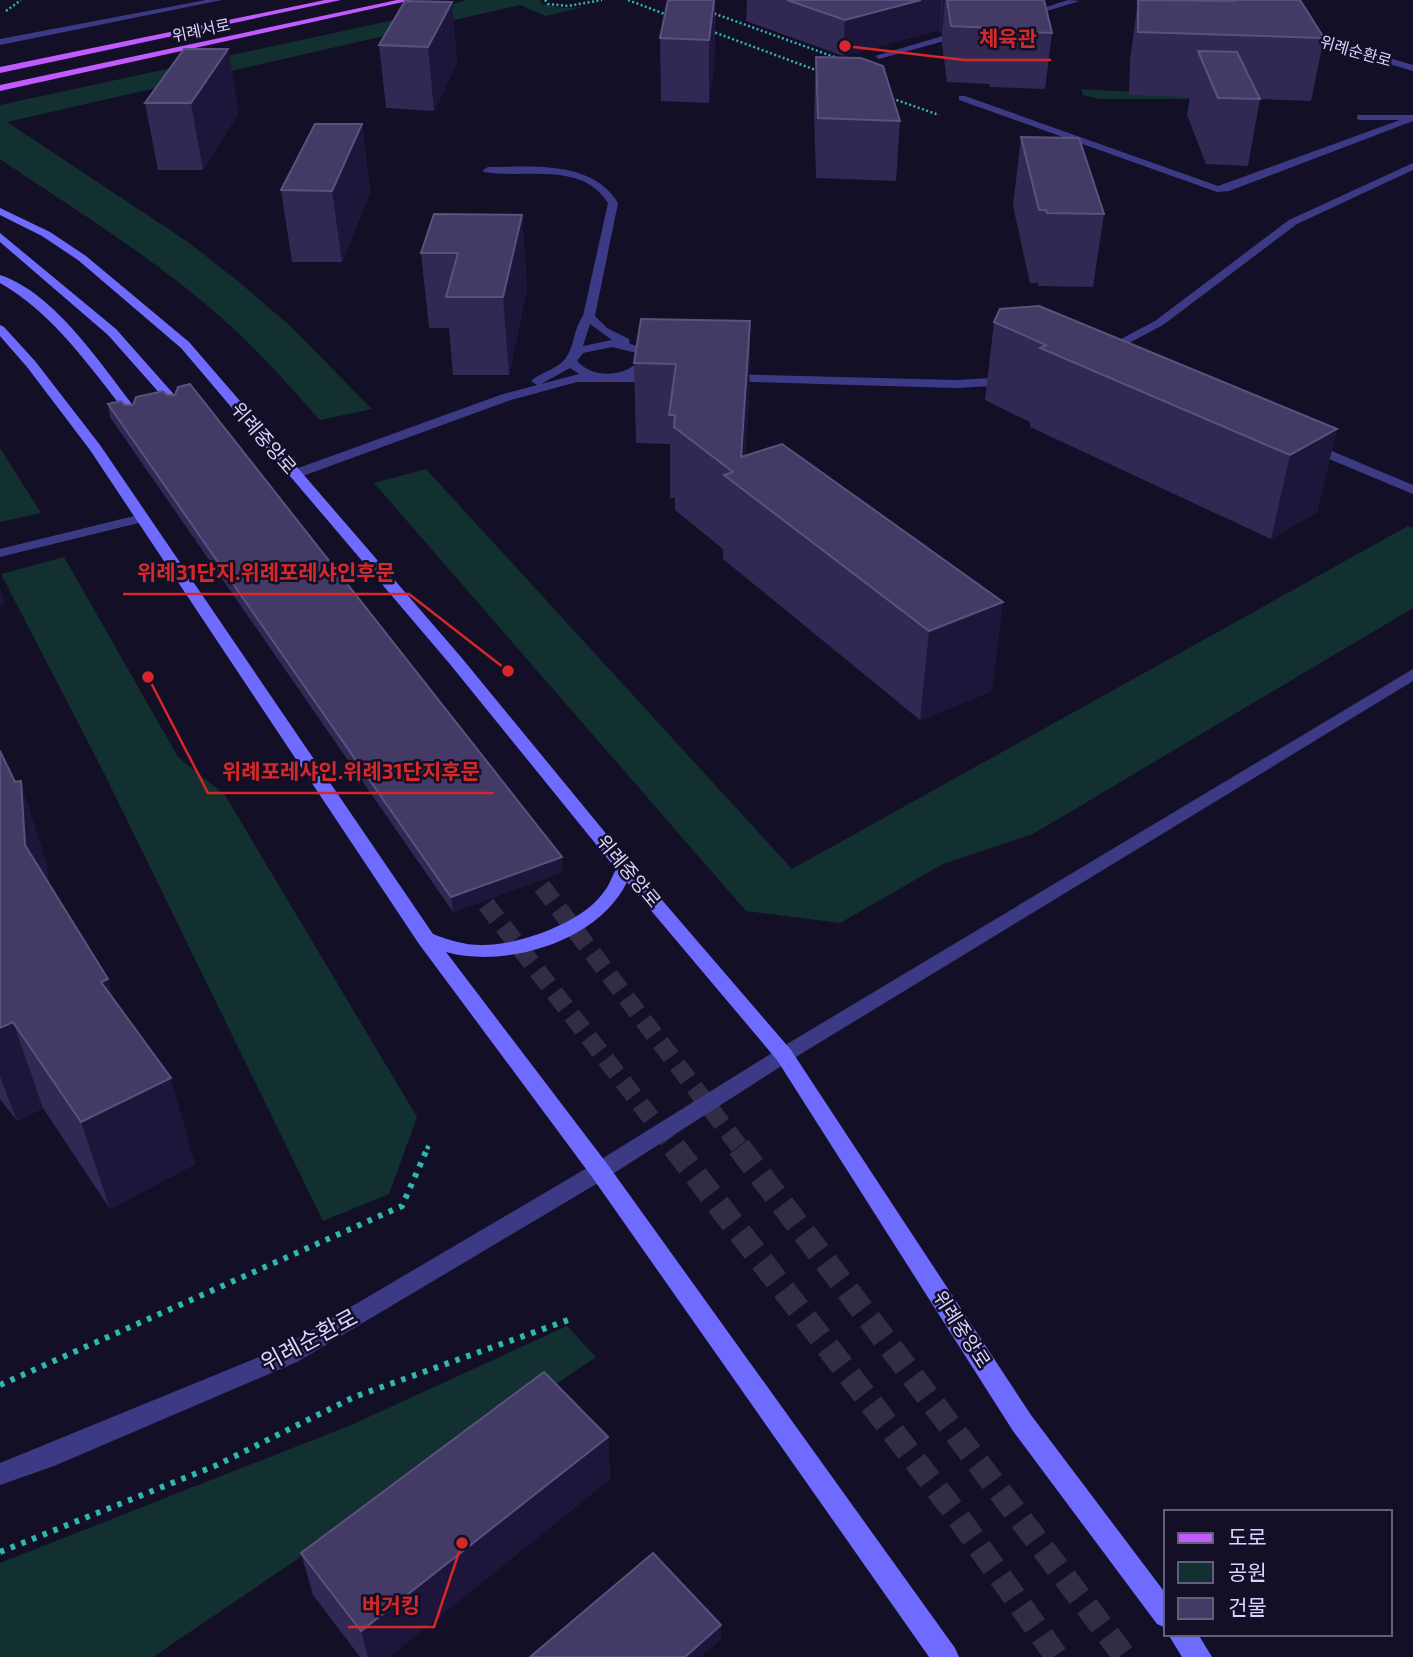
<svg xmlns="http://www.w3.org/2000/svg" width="1413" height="1657" font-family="'Exo 2','Noto Sans KR',sans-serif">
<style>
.green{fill:#12302f}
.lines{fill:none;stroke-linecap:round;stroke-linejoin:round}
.secondary-tunnel-far1{stroke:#312d47;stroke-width:18;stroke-dasharray:18 10;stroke-linecap:butt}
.secondary-tunnel{stroke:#312d47;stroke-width:24;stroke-dasharray:24 12;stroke-linecap:butt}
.path-far2{stroke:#2fb8b0;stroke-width:2.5;stroke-dasharray:2 2.5;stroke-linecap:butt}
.path-far1{stroke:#2fb8b0;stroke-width:4.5;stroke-dasharray:3.5 5;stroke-linecap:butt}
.path{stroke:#2fb8b0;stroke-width:6;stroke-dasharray:4.5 7;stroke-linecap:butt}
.service{fill:#3d3a85;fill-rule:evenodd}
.pedestrian{fill:#3d3a85;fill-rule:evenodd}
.tertiary{fill:#3d3a85;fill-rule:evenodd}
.secondary{fill:#6f6bff;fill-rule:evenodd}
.primary{fill:#c25bff;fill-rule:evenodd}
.wall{fill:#312854}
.shaded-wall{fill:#1d163a}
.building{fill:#433a66;stroke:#5a527e;stroke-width:2}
.labels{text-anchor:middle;stroke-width:5;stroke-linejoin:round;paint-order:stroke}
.far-street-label{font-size:16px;fill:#d9d4ff;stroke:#130f26}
.street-label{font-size:19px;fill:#d9d4ff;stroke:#130f26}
.near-street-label{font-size:23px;fill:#d9d4ff;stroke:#130f26}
.leader{fill:none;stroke:#d62828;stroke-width:2.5}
.callout-dot{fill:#d62828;stroke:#130f26;stroke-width:2.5}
.callout-label{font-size:21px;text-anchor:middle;font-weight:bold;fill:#d62828;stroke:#130f26;stroke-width:5;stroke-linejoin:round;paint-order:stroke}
</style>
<rect width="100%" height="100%" fill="#130f26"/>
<g class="green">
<path d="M467 0H540L542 4 564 8 584 7 546 16 520 5 7 122 188 242 239 282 289 325 372 409 320 420C289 386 259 351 224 320 156 259 75 210 0 159V105L389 21Z"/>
<polygon points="1183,80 1192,99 1099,99 1083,95 1081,89 1136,92"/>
<polygon points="0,448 41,513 0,522"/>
<polygon points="426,469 792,869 1408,526 1413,528 1413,608 1033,834 943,864 840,923 746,911 374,483"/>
<polygon points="64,557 178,757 225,795 417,1117 389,1194 323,1221 103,771 1,574"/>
<polygon points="567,1326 596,1357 153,1657 0,1657 0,1563 351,1425"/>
</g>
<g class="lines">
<g class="secondary-tunnel-far1">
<polyline points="525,864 741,1149"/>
<polyline points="469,882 675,1149"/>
</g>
<g class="secondary-tunnel">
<polyline points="674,1147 953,1510 1057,1657"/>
<polyline points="739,1147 1125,1657"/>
</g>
<g class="path-far2">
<polyline points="545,0 548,4 568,6 602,0"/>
<polyline points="628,0 670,16"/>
<polyline points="6,11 21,0"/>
<polyline points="710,12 840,59"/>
<polyline points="711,31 821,72"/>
<polyline points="888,97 939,115"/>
</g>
<polyline class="path-far1" points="427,1149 429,1145"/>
<g class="path">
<polyline points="0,1385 402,1206 428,1147"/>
<polyline points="0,1552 217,1465 354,1397 571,1319"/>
</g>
<g class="service">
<polygon points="1068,0 1080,1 1023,18 1019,16"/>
<polygon points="963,30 966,35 879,59 875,56"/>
<polygon points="959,96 965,96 1218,186 1400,120 1360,120 1357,119 1357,115 1413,115 1413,121 1229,191 1217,192 959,100"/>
<polygon points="1413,163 1413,170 1297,224 1163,325 1110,353 1100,350 1155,321 1289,220"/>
<path d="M488 167C533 167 592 160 618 203L595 316 607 328 629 339 630 344 646 348 653 361 637 374H657L663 378 657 382H577L511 400 300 477H290V471L503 394 579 374 570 368 541 384 537 385 531 381C541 372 556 370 565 359 575 346 573 329 583 316L608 203C582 161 525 179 484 172L483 170ZM590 324 612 340 583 346ZM612 347 637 353 641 360C624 377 593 379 577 361L583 353Z"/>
<polygon points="727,374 956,380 1010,377 1016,381 1010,385 956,388 723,381 723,375"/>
<polygon points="1310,442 1413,485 1413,494 1305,449 1303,446"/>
<polygon points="142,514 149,518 147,521 0,557 0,549"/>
</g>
<polygon class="pedestrian" points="206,0 222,0 0,45 0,39"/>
<g class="tertiary">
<polygon points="1303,33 1413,65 1413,71 1300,38"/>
<polygon points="1413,669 1413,681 791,1060 608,1177 297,1362 54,1466 0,1485 0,1463 281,1348 592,1165 777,1050"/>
</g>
<g class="secondary">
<path d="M0 208 50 232 86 256 189 342 461 657 631 864 791 1050 1031 1415 1166 1594V1628L1157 1624 1013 1431 777 1060 627 882C599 941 506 969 446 952L608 1165 955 1648 959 1657H929L592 1177 419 944 90 450 27 367 0 336V325L4 327 35 361 100 445 433 934C448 940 464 945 481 945 517 946 582 923 603 893 609 886 612 877 616 869L449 663 181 348 78 260 42 236 0 215Z"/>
<polygon points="0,233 116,329 178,399 178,405 170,405 108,335 0,242"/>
<path d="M0 275C55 293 102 366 136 409V415H128C89 366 54 314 0 283Z"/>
<polygon points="1168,1634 1198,1634 1212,1657 1182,1657"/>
</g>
<g class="primary">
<polygon points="325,0 341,0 0,73 0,67"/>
<polygon points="397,0 412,0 0,91 0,85"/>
</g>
</g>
<g class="wall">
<polygon points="715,0 715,56 709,103 661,101 660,38"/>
<polygon points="747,0 1044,0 1052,33 1045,89 990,87 989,84 947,82 942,44 942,34 940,34 940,30 843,56 746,21"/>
<polygon points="1138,0 1231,1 1231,0 1300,0 1324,38 1311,101 1260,99 1248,166 1206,164 1187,115 1190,97 1129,95 1130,60"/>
<polygon points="452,2 457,63 434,111 386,108 379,45"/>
<polygon points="184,49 239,112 203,170 158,170 145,103"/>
<polygon points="816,57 900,121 896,181 816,178 814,114"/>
<polygon points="362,124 370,192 342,262 292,262 281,190"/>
<polygon points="1021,137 1104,214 1093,287 1038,286 1038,283 1030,283 1013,206"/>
<polygon points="522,215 527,288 509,375 453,375 449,328 429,328 421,253"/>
<polygon points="750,321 749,400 745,456 992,691 920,720 723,559 723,549 675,510 675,498 670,498 670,444 636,443 634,363"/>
<polygon points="994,322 1337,429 1317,512 1271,539 1030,427 1030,422 985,400"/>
<polygon points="108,404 563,872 453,912 110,417"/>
<polygon points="0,751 47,865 48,882 115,1001 195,1164 110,1209 43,1108 17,1121 0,1099"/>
<polygon points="608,1437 610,1479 389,1657 360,1657 313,1595 301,1553"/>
</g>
<g class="shaded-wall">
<polygon points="714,0 715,56 709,103 709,40"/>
<polygon points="921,0 942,0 940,30 843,56 845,20"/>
<polygon points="943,0 945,0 942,34 940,34"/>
<polygon points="452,2 457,63 434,111 428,47"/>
<polygon points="228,49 239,112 203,170 191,103"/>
<polygon points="362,124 370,192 342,262 332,191"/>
<polygon points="522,215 527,288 509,375 503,297"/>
<polygon points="750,321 749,400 743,489 741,457"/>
<polygon points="1337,429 1317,512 1271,539 1290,455"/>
<polygon points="0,588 5,604 0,605"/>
<polygon points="1003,602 992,691 920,720 929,631"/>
<polygon points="21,781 47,865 52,930 25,845"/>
<polygon points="562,857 563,872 453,912 451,897"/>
<polygon points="108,979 134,1065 101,982"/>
<polygon points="13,1022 43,1108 17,1121 0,1076 0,1028"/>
<polygon points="171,1078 195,1164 110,1209 81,1122"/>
<polygon points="608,1437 610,1479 389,1657 368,1657 361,1631"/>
<polygon points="721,1625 721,1639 701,1657 685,1657"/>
</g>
<g class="building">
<polygon points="668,0 714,0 709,40 660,38"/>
<polygon points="787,0 921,0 845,20"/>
<polygon points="947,0 1044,0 1052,33 995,31 994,28 951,26"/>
<polygon points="1138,0 1234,1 1233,0 1300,0 1324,38 1138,32"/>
<polygon points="405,1 452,2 428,47 379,45"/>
<polygon points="184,49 228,49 191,103 145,103"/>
<polygon points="1198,51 1237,52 1260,99 1218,98"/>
<polygon points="816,57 861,58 883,66 900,121 818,118"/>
<polygon points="315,124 362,124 332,191 281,190"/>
<polygon points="1021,137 1079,138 1104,214 1047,213 1046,210 1039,210"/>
<polygon points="434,214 522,215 503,297 446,297 458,253 421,253"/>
<polygon points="1039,306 1337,429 1290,455 1040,348 1046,345 994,322 1000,309"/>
<polygon points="641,319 750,321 741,457 782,444 1003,602 929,631 724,475 733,472 674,427 675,415 669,415 676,364 634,363"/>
<polygon points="190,384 562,857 451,897 108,404 121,401 125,405 133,405 136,397 163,391 167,395 175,395 178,387"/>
<polygon points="0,751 15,782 21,781 25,845 108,979 101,982 171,1078 81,1122 13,1022 0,1028"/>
<polygon points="544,1372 608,1437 361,1631 301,1553"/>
<polygon points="653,1553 721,1625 685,1657 530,1657"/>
</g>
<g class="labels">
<g class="far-street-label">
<text transform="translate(201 30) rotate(-12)" y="6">위례서로</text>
<text transform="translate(1356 51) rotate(16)" y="6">위례순환로</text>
</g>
<g class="street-label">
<text transform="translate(264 438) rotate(49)" y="7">위례중앙로</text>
<text transform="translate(629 871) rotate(50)" y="7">위례중앙로</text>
<text transform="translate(962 1329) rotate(57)" y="7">위례중앙로</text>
</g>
<g class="near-street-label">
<text transform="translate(309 1340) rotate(-28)" y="8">위례순환로</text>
</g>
</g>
<path class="leader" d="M845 46L965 60H1051M508 671L409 594H123M148 677L208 793H494M462 1543L434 1627H348"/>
<g class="callout-dot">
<circle cx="845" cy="46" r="7"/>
<circle cx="508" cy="671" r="7"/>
<circle cx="148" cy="677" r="7"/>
<circle cx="462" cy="1543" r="7"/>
</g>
<g class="callout-label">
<text x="1008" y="46">체육관</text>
<text x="266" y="580">위례31단지.위례포레샤인후문</text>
<text x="351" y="779">위례포레샤인.위례31단지후문</text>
<text x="391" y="1613">버거킹</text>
</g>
<rect x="1164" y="1510" width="228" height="126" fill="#130f26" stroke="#625e7d" stroke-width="2"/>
<rect x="1178" y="1533" width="35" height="10" fill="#c25bff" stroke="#625e7d" stroke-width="2"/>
<text x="1228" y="1545" font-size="21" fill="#d9d4ff">도로</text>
<rect x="1178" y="1562" width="35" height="21" fill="#12302f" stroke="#625e7d" stroke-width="2"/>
<text x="1228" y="1580" font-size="21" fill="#d9d4ff">공원</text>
<rect x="1178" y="1598" width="35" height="21" fill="#433a66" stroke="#625e7d" stroke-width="2"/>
<text x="1228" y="1615" font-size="21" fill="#d9d4ff">건물</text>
</svg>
